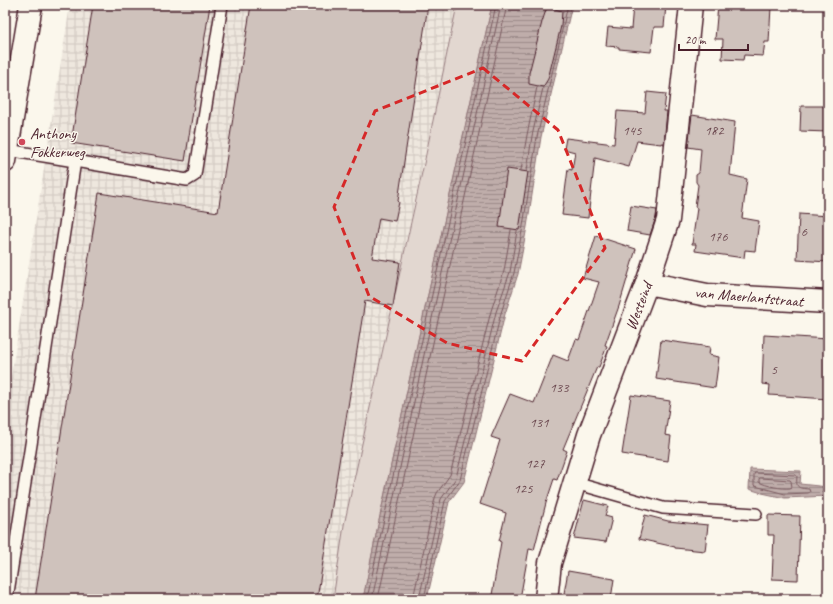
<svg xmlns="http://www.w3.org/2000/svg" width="833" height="604" font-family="Caveat,sans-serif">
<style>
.industrial{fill:url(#industrial-grid)}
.grass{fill:#e2d7d0;stroke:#967b7e}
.water{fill:url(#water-rules);stroke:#907477}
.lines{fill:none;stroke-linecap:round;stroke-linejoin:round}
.shore{stroke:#79585e;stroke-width:1}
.building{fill:#cfc2bc;stroke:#4a1f2b}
.service-casing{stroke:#4a1f2b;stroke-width:14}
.minor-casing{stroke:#4a1f2b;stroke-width:25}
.tertiary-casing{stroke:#4a1f2b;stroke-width:25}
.service{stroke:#fbf7ec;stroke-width:11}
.minor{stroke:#fbf7ec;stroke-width:22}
.tertiary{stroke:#fbf7ec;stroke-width:22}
.marked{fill:none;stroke:#d62828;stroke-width:3;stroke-dasharray:8 5;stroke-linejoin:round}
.poi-dot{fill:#d1495b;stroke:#fbf7ec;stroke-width:1.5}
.labels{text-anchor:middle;stroke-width:3;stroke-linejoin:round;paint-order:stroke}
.number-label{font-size:14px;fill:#6b484f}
.poi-label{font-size:16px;fill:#4a1f2b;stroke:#fbf7ec;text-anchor:start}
.street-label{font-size:16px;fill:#4a1f2b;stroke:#fbf7ec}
</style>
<defs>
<pattern id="industrial-grid" width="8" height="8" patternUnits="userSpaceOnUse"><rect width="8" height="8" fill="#eee7de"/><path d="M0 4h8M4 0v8" fill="none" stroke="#cec6bf"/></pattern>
<pattern id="water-rules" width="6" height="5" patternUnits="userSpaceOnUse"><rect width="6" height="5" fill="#bfadaa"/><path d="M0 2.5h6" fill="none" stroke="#9d8c8b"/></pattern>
</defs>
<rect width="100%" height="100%" fill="#fbf7ec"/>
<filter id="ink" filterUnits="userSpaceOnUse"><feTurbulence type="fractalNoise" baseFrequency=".025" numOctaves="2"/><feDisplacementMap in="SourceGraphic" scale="8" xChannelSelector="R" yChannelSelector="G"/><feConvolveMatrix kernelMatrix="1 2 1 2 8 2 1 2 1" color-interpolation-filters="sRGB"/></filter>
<g filter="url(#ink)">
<polygon class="industrial" points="70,5 458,5 407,238 344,525 335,599 5,599 5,415"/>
<polygon class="grass" points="457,5 492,5 418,340 377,530 363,599 333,599 344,525 425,159"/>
<g class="water">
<polygon points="492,5 572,5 541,137 527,227 518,274 505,314 464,482 449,502 427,599 363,599 377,530 418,340"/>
<polygon points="750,469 801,471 800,484 828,487 828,496 785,498 762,493 749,489"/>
</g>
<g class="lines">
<g class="shore">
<polyline points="521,170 527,135 537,87"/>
<polyline points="527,171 532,136 543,88"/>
<path d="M755 473 795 475 797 476C796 488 797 488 809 489L810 492 808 493 785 494 755 486 754 485V475Z"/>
<path d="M761 478 790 480 791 481 792 487 790 488C782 489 766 486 759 482V479Z"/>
<polyline points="367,599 422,340 496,5"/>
<polyline points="372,599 427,341 501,5"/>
<polyline points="378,599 433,343 507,5"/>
<polyline points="413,599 435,498 437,493 450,475 491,311 504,271 511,230"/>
<polyline points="419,599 441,499 456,478 496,312 510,272 517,231"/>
<polyline points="424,599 445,501 460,480 501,313 514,273 523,226 537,137 568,5"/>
</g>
</g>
<g class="building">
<polygon points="93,5 210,5 185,161 71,143"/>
<polygon points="251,5 428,5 398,201 399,202 395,221 379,218 372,258 400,262 393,306 365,301 317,599 35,599 99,193 218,212"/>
<polygon points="633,5 666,5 664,27 654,27 651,52 619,49 619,47 606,46 608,27 631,29"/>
<polygon points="718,5 746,5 771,7 769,42 765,42 763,56 744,55 743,60 722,59 723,39 715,39"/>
<polygon points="547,7 562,11 561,26 548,79 543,87 529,84 529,73 542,22"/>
<polygon points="647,92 666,94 664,111 667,111 664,144 661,143 661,144 637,141 629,167 595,158 588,218 562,215 568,169 572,170 575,152 564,149 566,138 614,144 617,111 645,113"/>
<polygon points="801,106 828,106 828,132 800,131"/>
<polygon points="692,115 735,122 730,175 747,179 742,218 759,221 755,251 745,250 744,258 695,251 696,244 692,244 697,208 695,207 698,185 696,182 696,175 699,173 701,149 688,147"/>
<polygon points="507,169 528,172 519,230 499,227"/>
<polygon points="631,206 657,210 656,217 650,235 627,231"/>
<polygon points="799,214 828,216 828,262 797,260"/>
<polygon points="596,236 636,249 619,306 605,345 607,346 599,367 597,367 563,449 567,451 557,480 554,479 546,503 534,550 529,549 520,599 492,595 501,542 499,541 506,513 480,504 500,440 491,437 510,394 534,403 553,355 568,361 576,339 579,340 599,282 583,278"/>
<polygon points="764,335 828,339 828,399 769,395 770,385 762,384"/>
<polygon points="661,340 710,347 709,355 719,357 715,388 656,379"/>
<polygon points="631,395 670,401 665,435 671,436 668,461 622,454"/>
<polygon points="584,500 608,506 605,516 612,518 606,542 574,538"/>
<polygon points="645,515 668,521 708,525 705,551 675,548 675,547 639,539"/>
<polygon points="768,515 800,516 798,580 772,579 774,535 768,535"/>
<polygon points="568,571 614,579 611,599 563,599"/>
</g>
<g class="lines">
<g class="service-casing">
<g id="service">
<polyline points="7,150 75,161"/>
<polyline points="575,483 663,508 756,514"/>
<polyline points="7,599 75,161 187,180 195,175 222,5"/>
</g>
</g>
<g class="minor-casing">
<g id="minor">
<polyline points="5,161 31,5"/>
<polyline points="647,283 668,220 691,5"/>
</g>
</g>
<g class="tertiary-casing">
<polyline id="tertiary" points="546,599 550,563 589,435 647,283 707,295 828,302"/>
</g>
<use href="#service" class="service"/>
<use href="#minor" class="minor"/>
<use href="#tertiary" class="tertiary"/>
</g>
</g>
<path class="marked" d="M483 68 558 130 605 248 522 361 447 343 369 296 334 207 375 111Z"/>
<circle class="poi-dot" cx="22" cy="142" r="4"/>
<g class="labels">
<g class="number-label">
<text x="632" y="135">145</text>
<text x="714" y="135">182</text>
<text x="804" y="236">6</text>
<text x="718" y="241">176</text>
<text x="774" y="374">5</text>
<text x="559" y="392">133</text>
<text x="539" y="427">131</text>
<text x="535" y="468">127</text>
<text x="523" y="493">125</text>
</g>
<g class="poi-label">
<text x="30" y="139">Anthony<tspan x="30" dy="18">Fokkerweg</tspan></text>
</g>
<g class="street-label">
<text transform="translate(749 296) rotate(5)" y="6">van Maerlantstraat</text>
<text transform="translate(638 306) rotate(-69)" y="6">Westeind</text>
</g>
</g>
<rect width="833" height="604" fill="none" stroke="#fbf7ec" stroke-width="20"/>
<rect x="10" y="10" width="813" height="584" fill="none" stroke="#4a1f2b" stroke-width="1.5" filter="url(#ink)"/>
<path d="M679 44v6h69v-6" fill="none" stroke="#4a1f2b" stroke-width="2"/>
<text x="685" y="44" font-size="12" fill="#4a1f2b" stroke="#fbf7ec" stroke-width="3" paint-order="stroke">20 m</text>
</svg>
